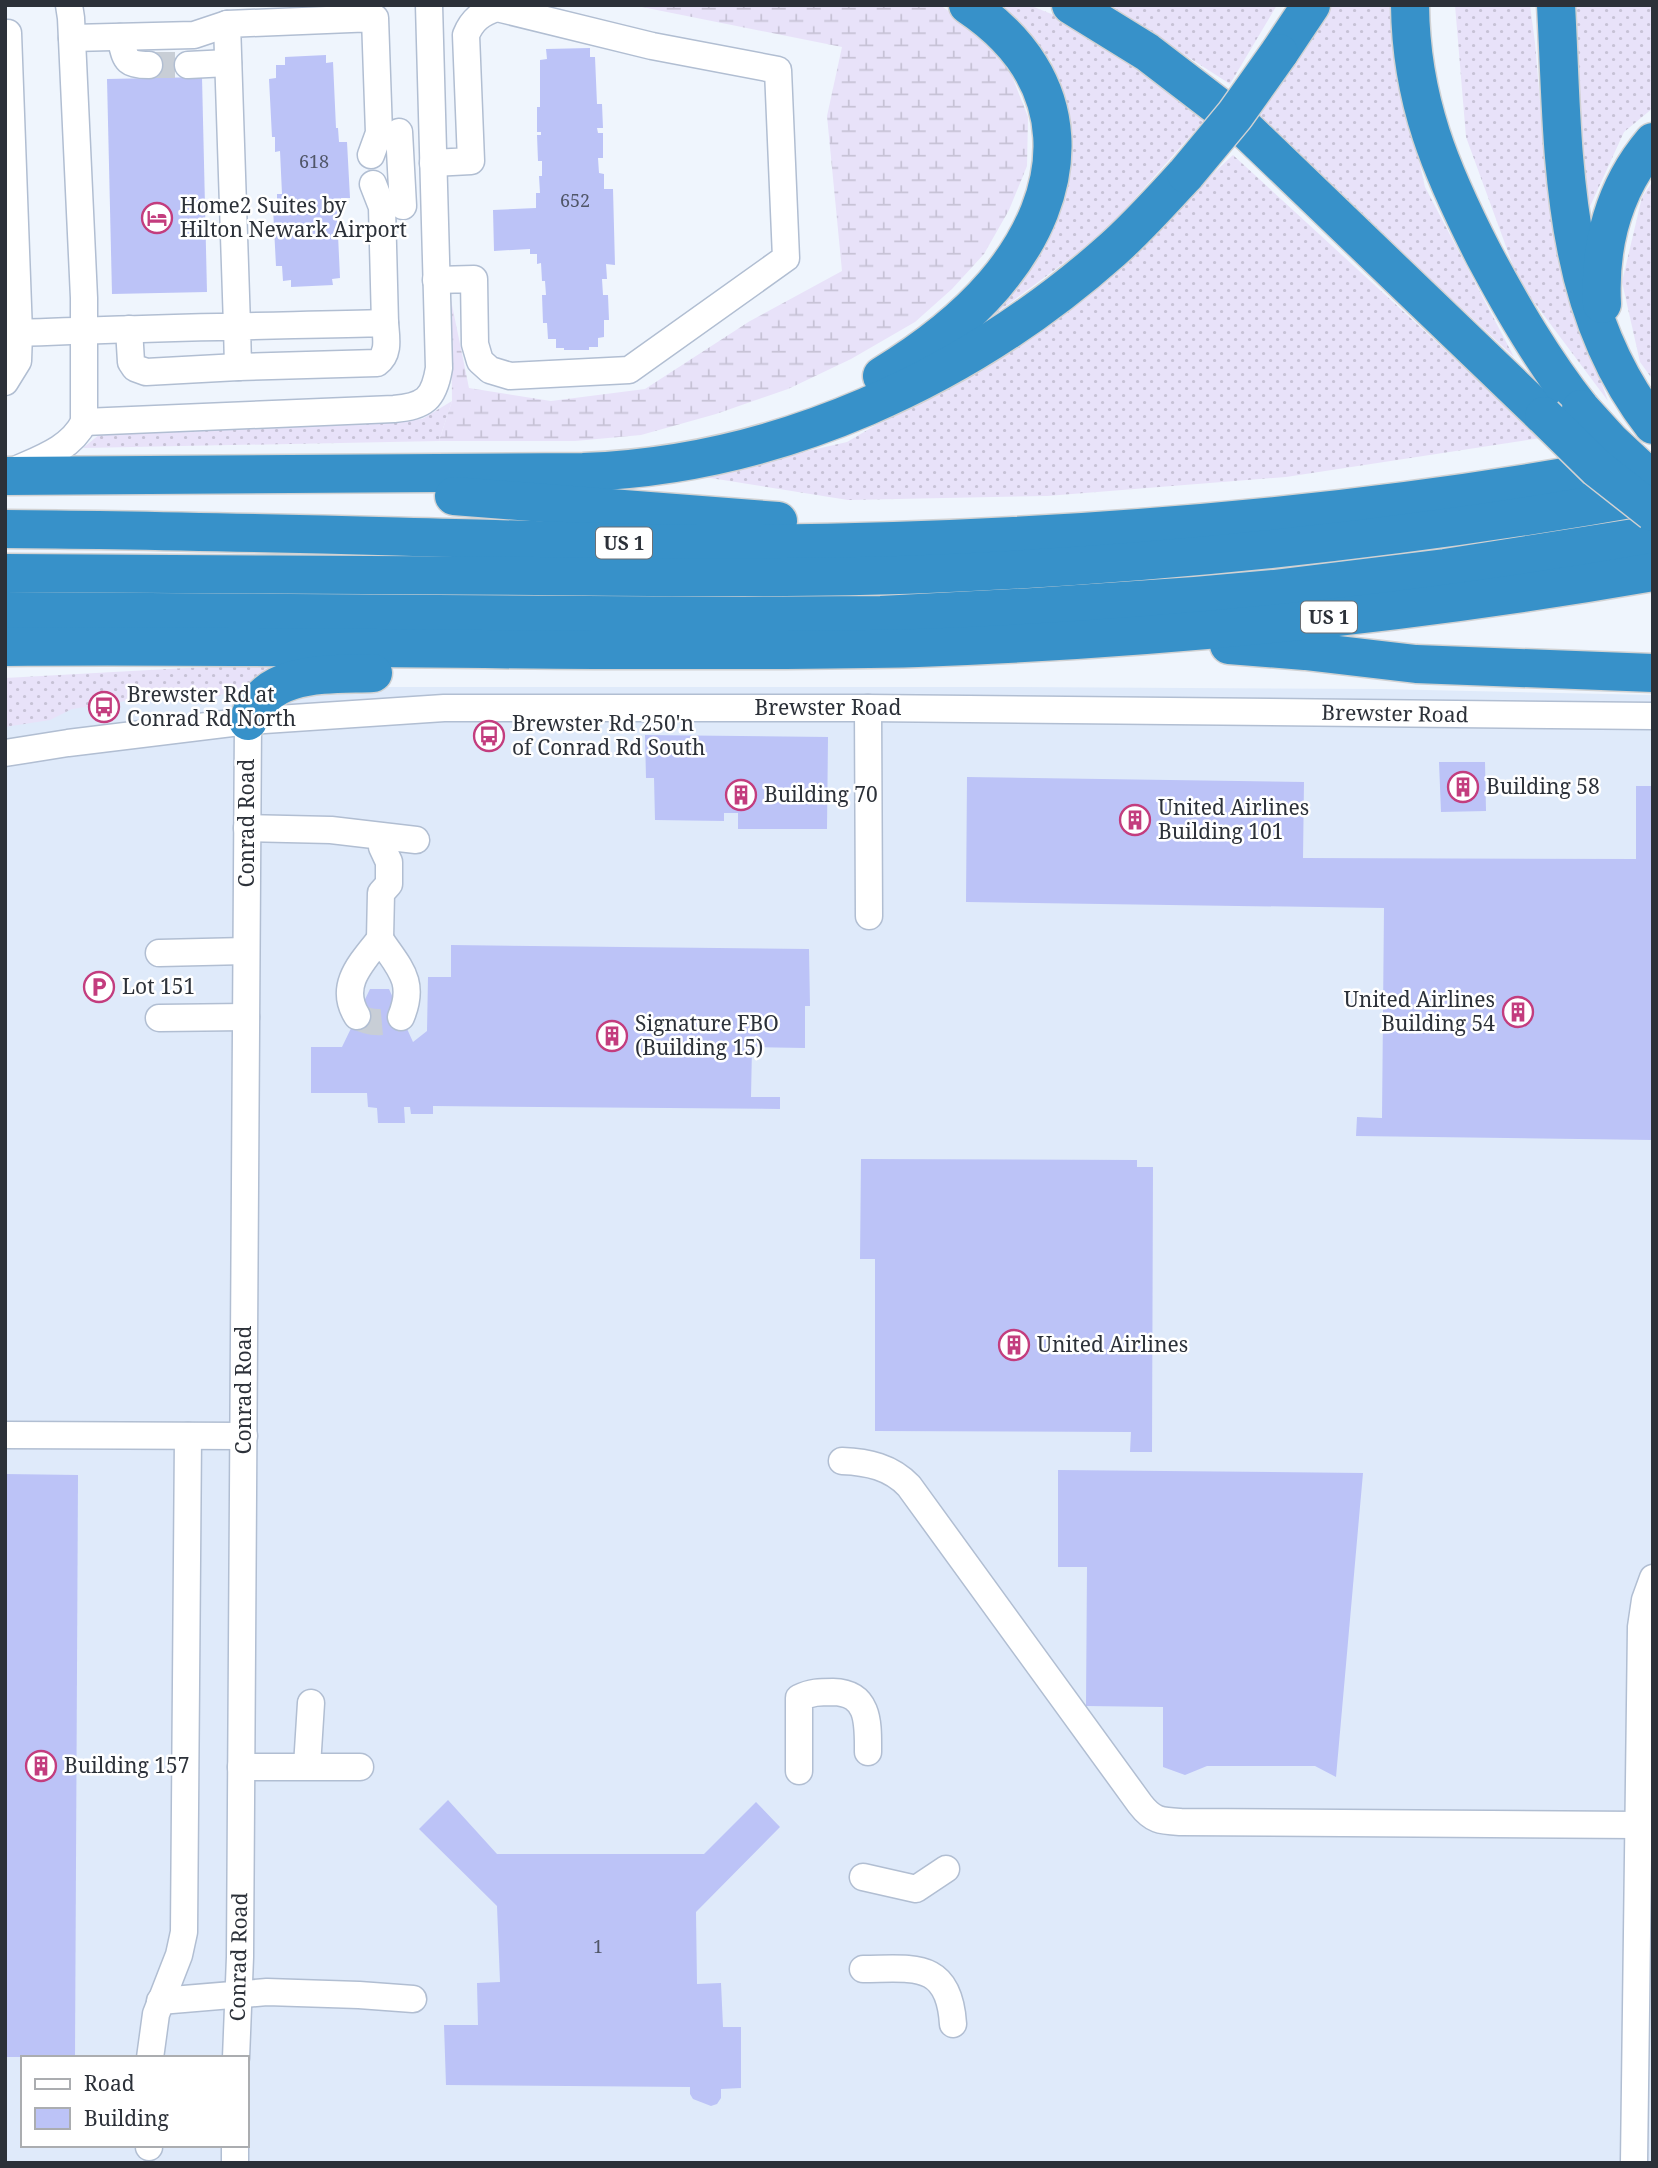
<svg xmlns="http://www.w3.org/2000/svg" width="1658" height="2168" font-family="'Noto Serif',serif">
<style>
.built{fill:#dfeafa;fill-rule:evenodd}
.grass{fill:url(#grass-dots)}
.wetland{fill:url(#wetland-marsh)}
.building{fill:#bcc3f7}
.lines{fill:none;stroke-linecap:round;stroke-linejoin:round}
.minor-tunnel{stroke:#c8ced6;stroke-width:26;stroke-dasharray:26 13;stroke-linecap:butt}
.minor-casing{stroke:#b1bed2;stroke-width:29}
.highway-casing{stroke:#d1d2d3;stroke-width:41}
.minor{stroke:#fff;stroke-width:26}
.highway{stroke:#3791c9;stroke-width:38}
.highway-bridge-casing{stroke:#d1d2d3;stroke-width:41;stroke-linecap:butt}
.highway-bridge{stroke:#3791c9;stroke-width:38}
.labels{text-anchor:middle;stroke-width:5;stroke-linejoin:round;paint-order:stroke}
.number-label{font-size:18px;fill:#505668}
.shield{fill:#fff;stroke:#6b6f74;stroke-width:2}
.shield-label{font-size:19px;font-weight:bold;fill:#2c3139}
.poi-label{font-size:21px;fill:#2c3139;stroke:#fff;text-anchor:start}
.street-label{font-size:21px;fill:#2c3139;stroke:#fff}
</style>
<defs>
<pattern id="grass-dots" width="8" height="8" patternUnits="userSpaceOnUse" patternTransform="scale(1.75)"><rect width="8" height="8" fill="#e8e2f9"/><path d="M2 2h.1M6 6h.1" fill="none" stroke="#c7c2d6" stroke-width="1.8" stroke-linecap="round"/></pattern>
<pattern id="wetland-marsh" width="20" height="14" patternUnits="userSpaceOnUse" patternTransform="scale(1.75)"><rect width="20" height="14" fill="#e8e2f9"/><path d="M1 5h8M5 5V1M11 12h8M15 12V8" fill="none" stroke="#c7c2d6"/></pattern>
</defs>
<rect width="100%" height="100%" fill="#eff5fd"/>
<path class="built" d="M359 687H1009L1381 689 1653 695V2163H5V690ZM23 2058H247V2145H23Z"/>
<g class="grass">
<polygon points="987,5 1029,5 1084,27 1211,113 1103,234 940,355 1069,144 1051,60"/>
<polygon points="1107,5 1277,5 1230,84"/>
<polygon points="1326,5 1397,5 1398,69 1425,187 1514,357 1256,117"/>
<polygon points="1455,5 1530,5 1535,43 1546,174 1560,268 1608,401 1519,282 1466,137"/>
<polygon points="1574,5 1653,5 1653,108 1624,132 1587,213"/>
<polygon points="1233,155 1541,438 1286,477 1047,496 848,500 698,476 847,442 1058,318"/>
<polygon points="1653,181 1653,380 1640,362 1622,282 1642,197"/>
<polygon points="452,401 439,441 83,448 100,434 422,419"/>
<polygon points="231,664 278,666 248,684 216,697 133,700 72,709 50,720 5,727 5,678 186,668 217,667"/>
</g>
<polygon class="wetland" points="632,5 940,5 968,25 1006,61 1028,117 1027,166 1009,210 984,254 952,289 915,322 851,359 788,389 716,414 641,435 575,441 439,441 452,401 451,300 469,388 551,401 645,389 750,321 842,271 827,116 842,47"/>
<g class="building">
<polygon points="590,48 590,57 595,57 597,104 602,104 603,128 597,128 598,133 603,133 603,158 598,158 599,173 604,174 604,189 613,189 615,265 606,264 607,279 602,279 603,295 608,295 609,320 604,320 604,337 598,338 598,347 589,347 589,350 564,350 564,348 556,348 556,339 548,339 547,323 543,323 542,295 546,295 545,281 542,281 541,263 537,264 537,254 530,254 530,249 494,251 493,210 536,208 536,193 540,193 539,176 542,176 542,161 538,161 537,135 541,135 541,132 537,132 537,107 540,107 540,60 547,59 546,49"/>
<polygon points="326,55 326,63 333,62 336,128 338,128 339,142 347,142 350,198 341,198 341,213 337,213 340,278 332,279 333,285 291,287 291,280 283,281 282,266 276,266 273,208 277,208 277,194 282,194 280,151 275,152 275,137 272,137 269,79 276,78 276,65 285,65 285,57"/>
<polygon points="202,77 207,292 112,294 107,79"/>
<polygon points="645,735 828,737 827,829 738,829 738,813 724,813 724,821 655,820 654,778 646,778"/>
<polygon points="1439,762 1485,762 1486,811 1441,812"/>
<polygon points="967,777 1304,782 1303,858 1636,859 1636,786 1653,786 1653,1140 1356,1136 1357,1117 1382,1118 1384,908 966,902"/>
<polygon points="451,945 809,949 810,1006 805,1006 805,1048 752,1047 751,1097 780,1097 780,1109 433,1106 433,1114 411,1114 410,1107 404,1107 405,1123 378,1123 377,1108 368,1107 367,1093 311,1093 311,1047 342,1047 370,989 389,989 413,1042 427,1031 428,977 451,977"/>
<polygon points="861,1159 1137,1160 1137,1167 1153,1167 1152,1452 1130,1452 1131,1432 875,1431 875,1259 860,1259"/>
<polygon points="1058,1470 1363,1473 1336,1777 1315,1766 1207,1766 1185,1775 1163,1767 1163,1707 1086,1706 1087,1567 1058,1567"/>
<polygon points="5,1474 78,1475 75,2057 5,2057"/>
<polygon points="448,1800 497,1854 704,1854 756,1802 780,1827 696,1912 697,1984 721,1983 723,2027 741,2027 741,2088 721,2089 721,2098 717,2104 711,2106 693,2099 690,2094 690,2087 446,2085 444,2025 478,2025 477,1983 500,1982 497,1906 419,1829"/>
</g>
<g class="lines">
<g class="minor-tunnel">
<polyline points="149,65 188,65"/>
<path d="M357 1016C371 1025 386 1023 401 1017"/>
</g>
<g class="minor-casing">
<g id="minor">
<polyline points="5,33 8,33 19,333 18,361 5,382"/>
<path d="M120 37C126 59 124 65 149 65"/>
<polyline points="72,38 194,35 227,24"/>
<polyline points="188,65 228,63"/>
<polyline points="399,132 403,206"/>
<path d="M433 163 471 161 466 35C472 20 481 13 497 8L652 46 778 70 786 258 629 370 510 376 490 370 480 361 475 344 474 279 436 280"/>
<polyline points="373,184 382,207 385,323"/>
<polyline points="129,329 131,362 135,368 146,372 238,367"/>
<path d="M19 333C141 328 263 326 385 323 386 337 390 354 377 363L238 367 237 326 227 24 375 18 379 133 371 155"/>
<path d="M84 422 394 409C425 406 434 399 439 368L429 5"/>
<path d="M13 471C39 459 71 449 84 422V298L71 18 69 5"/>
<polyline points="868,708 869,916"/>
<polyline points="5,753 68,743 248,721 444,708 868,708 1653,716"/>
<polyline points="247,828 331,830 416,840"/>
<polyline points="380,939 381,893 389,884 389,862 382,847 382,837"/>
<polyline points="159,953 246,951"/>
<path d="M357 1016C338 986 361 963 380 939 399 968 416 981 401 1017"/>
<polyline points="159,1018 246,1017"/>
<polyline points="5,1435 244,1436"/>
<path d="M842 1461C868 1462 891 1467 909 1486L1140 1804C1153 1821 1161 1821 1181 1822L1638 1825"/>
<polyline points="307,1766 311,1703"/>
<polyline points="241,1767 360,1767"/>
<path d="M799 1771V1698C811 1692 820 1692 833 1692 870 1693 868 1724 868 1752"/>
<polyline points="863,1877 916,1889 946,1869"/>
<path d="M863 1969C913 1969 949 1960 953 2024"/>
<polyline points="160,2001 267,1992 359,1995 413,1999"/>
<polyline points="150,2058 156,2014 179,1955 184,1932 188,1436"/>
<polyline points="236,2058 240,1957 248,721"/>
<polyline points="149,2147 149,2145"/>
<polyline points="235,2163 235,2145"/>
<polyline points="1634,2163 1641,1627 1645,1600 1653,1578"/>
</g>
</g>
<g class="highway-casing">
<g id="highway">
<polyline points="1071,5 1147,52 1237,121 1544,416"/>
<path d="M1410 5C1411 101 1441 171 1484 255 1513 309 1543 361 1581 409"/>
<path d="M1556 5C1564 151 1558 304 1653 425"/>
<polyline points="1279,53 1311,5"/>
<path d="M1602 304C1599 245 1614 188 1653 142"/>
<path d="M882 376C923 351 963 321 994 285 1075 190 1077 78 968 5"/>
<path d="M5 476 583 472C778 465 967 379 1112 250 1138 227 1162 200 1186 174"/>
<polyline points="454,496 778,521"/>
<path d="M5 529C169 530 332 535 495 539 574 541 653 544 732 544 1032 542 1332 521 1627 466"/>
<path d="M5 573C182 574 360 575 537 576 667 577 797 579 927 574 1170 564 1413 538 1653 495"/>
<polyline points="5,611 744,616 881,615 1034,607 1195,596 1274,589 1445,568 1653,535"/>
<polyline points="1229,645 1305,651 1416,664 1653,673"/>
<path d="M5 647C202 645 398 649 595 650 703 650 810 651 918 648 1163 639 1411 614 1653 572"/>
<path d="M248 721C266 669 327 675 373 673"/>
</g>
</g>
<use href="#minor" class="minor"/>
<use href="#highway" class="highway"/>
<g class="highway-bridge-casing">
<g id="highway-bridge">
<polyline points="1186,174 1235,115 1279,53"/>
<polyline points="1581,409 1611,442 1653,481"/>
<polyline points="1544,416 1597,468 1653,512"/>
</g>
</g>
<use href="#highway-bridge" class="highway-bridge"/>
</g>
<defs>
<g id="hotel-ring" transform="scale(1.575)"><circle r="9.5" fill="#fff" stroke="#c33d7e" stroke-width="1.5"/><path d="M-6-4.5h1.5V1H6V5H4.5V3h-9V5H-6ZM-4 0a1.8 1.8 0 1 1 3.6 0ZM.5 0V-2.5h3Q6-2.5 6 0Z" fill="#c33d7e"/></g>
<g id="bus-ring" transform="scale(1.575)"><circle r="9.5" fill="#fff" stroke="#c33d7e" stroke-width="1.5"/><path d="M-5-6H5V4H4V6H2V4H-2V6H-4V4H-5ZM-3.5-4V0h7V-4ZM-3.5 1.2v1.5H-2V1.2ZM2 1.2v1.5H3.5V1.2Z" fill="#c33d7e"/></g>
<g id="building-ring" transform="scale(1.575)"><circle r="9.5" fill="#fff" stroke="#c33d7e" stroke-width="1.5"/><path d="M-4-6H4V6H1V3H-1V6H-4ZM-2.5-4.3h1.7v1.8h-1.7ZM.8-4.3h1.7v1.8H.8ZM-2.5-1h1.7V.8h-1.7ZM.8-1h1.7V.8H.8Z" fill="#c33d7e"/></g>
<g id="parking-ring" transform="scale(1.575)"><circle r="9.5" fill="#fff" stroke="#c33d7e" stroke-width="1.5"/><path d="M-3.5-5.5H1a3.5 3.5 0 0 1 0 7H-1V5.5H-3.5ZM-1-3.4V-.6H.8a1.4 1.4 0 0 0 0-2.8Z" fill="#c33d7e"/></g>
</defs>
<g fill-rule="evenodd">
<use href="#hotel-ring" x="157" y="218"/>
<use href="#bus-ring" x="104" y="707"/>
<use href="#bus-ring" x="489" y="736"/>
<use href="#building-ring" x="1463" y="787"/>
<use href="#building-ring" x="741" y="795"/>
<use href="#building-ring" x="1135" y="820"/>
<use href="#parking-ring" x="99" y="987"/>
<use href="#building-ring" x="1518" y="1012"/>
<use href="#building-ring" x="612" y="1036"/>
<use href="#building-ring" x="1014" y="1345"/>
<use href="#building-ring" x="41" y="1766"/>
</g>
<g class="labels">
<g class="number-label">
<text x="314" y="168">618</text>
<text x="575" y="207">652</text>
<text x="598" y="1953">1</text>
</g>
<g class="shield">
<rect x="596" y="527.5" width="56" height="31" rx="5"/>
<rect x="1301" y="601.5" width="56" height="31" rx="5"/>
</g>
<g class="shield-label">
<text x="624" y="550">US 1</text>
<text x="1329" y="624">US 1</text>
</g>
<g class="poi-label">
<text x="180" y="213">Home2 Suites by<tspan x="180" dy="24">Hilton Newark Airport</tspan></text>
<text x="127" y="702">Brewster Rd at<tspan x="127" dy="24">Conrad Rd North</tspan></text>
<text x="512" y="731">Brewster Rd 250'n<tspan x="512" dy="24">of Conrad Rd South</tspan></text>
<text x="1486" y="794">Building 58</text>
<text x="764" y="802">Building 70</text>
<text x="1158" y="815">United Airlines<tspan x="1158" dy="24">Building 101</tspan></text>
<text x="122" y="994">Lot 151</text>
<text x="1495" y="1007" text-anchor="end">United Airlines<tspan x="1495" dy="24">Building 54</tspan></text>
<text x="635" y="1031">Signature FBO<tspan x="635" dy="24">(Building 15)</tspan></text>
<text x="1037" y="1352">United Airlines</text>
<text x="64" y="1773">Building 157</text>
</g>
<g class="street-label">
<text x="828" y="715">Brewster Road</text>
<text transform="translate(1395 714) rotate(1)" y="7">Brewster Road</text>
<text transform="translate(247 823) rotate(-90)" y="7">Conrad Road</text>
<text transform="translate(244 1390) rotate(-90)" y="7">Conrad Road</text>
<text transform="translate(239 1957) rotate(-89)" y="7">Conrad Road</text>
</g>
</g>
<rect width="1658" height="2168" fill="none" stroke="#2c3139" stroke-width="14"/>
<rect x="21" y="2056" width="228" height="91" fill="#ffffff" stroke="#abadb0" stroke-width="2"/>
<rect x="35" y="2079" width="35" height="10" fill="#ffffff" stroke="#abadb0" stroke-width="2"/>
<text x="84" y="2091" font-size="21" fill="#2c3139">Road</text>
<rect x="35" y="2108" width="35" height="21" fill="#bcc3f7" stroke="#abadb0" stroke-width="2"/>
<text x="84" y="2126" font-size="21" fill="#2c3139">Building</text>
</svg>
